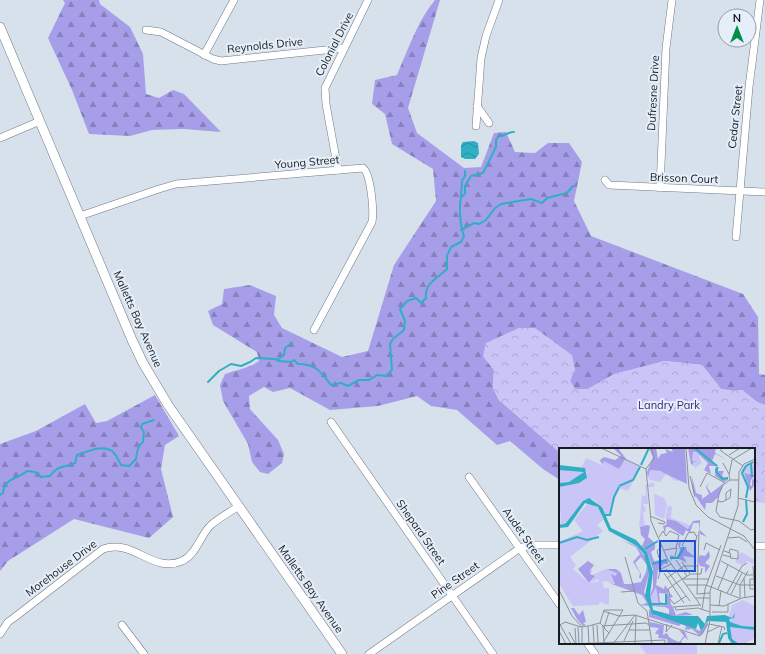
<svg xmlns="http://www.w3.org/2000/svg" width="765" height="654" font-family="Mulish,sans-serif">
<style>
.green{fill:#c9c5f7}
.forest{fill:url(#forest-firs)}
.park{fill:url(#park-crowns)}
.water{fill:url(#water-waves)}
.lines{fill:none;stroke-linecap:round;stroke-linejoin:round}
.stream{stroke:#30afc4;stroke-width:2}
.street-casing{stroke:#717982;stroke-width:8}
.secondary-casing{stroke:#717982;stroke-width:10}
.street{stroke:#fff;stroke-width:7}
.secondary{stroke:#fff;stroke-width:9}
.labels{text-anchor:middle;stroke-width:4;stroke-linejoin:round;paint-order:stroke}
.street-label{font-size:11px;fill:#181b1f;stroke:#e5eef9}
.park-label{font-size:11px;fill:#361d75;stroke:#e5eef9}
.inset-river{fill:none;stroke:#30afc4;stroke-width:2}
.inset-road{fill:none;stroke:#8b9299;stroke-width:1}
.view{fill:#1d4ed8;fill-opacity:0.15;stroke:#1d4ed8;stroke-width:2}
.inset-edge{fill:none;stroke:#181b1f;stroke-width:2}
</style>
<defs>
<pattern id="forest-firs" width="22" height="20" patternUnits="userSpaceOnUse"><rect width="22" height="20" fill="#a79eea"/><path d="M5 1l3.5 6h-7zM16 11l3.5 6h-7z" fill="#8780bd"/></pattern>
<pattern id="park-crowns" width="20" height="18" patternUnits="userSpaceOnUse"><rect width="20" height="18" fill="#c9c5f7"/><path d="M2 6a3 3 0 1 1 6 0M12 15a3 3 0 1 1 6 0" fill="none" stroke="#aca9d3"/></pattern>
<pattern id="water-waves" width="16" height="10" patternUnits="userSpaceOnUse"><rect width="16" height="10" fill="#30afc4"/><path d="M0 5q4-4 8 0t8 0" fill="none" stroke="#288e9f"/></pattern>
</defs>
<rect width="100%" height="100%" fill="#d7e1eb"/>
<polygon class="green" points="638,643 697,643 697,654 646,654"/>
<g class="forest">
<polygon points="63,0 99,0 100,4 130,27 143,54 146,94 159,98 173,90 184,94 221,132 184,129 152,130 130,136 89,134 72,90 48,38 65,3"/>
<path d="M435 0H440L408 108 417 133 464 168 481 167 494 133 506 132 515 152 535 153 548 143H569L582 162 574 201 591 236 743 294 758 317 759 374 765 375V405L757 402 742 390 734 391 721 389 702 365 665 361 615 374 588 389H575L570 381 575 369 483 356 494 370 493 388 499 400 558 451 560 455V480L543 469 510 441 497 445 457 410 431 406 417 396 378 406 330 410 290 388 273 392 264 387 249 396 250 409 278 440 284 454 282 463 268 474 260 472 252 462 248 444 223 401 220 385 225 374C236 370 249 368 259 361L257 352 213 325 208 311 222 304 224 289 250 285 276 296 274 315 282 328 342 357 368 351 394 265 436 201 433 169 392 144 385 114 372 104 375 80 397 75C407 52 418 20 435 0Z"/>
<polygon points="155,395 179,436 165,445 161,469 173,517 149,538 74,519 8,561 0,571 0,444 36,431 85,404 96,423 107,421"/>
</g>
<polygon class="park" points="519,328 535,328 572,355 575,369 570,381 575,389 588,389 614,374 665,361 702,365 721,389 734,391 742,390 757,402 765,405 765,503 754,502 754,449 560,449 560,455 558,451 499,400 493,388 494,370 483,356 486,343"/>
<polygon class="water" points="474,141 478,143 479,154 475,159 465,159 461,157 461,145 463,142"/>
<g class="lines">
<g class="stream">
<polyline points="461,197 462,181 465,176 465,171"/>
<polyline points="461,230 474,223 479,224 486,220 495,208 501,204 531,199 542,203 547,198 567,193 573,186"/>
<polyline points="277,360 284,355 285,348 292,343"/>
<path d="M208 382 219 371 231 364 241 366 250 362 256 358 275 359 279 361 291 362 294 360 298 364C316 364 321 372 331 385L341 383 348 386 359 380H369L377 375 386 376 392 370 390 344 393 339 404 330 405 321 400 309 407 301 416 298 421 303 426 298C424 283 438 278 447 269V256L451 247 461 242 464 236C460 227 459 206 461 197L465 194V186L471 176 483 173 496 147V140L499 136C505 136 508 132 514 132"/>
<path d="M0 495 3 493C4 478 18 479 27 471L35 472 41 477 50 476C60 463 64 469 75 463L77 455C87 452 102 444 112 451 116 454 119 461 121 465L129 466 136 459C137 453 137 446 143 442L144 432 141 428 142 424 154 420"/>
</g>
<g class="street-casing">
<g id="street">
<polyline points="146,30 161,32 213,59 221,61 344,48"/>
<polyline points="204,55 234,0"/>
<polyline points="477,106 489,123"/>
<polyline points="476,126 481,58 486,36 499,0"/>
<polyline points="0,138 40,121"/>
<polyline points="338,170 326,104 325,88 368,0"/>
<polyline points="605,180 609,185 765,192"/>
<polyline points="660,188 666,48 672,0"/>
<path d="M80 216 159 189 176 184 363 168C371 174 374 212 372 222L314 330"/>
<polyline points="736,237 749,87 760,0"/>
<polyline points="331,422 493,654"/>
<polyline points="469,477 560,605"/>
<polyline points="754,546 765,546"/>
<polyline points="122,625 144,654"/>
<path d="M0 634 8 622 15 617 103 549C133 538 153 574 182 561 197 554 200 535 211 525 219 518 230 512 239 506"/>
<polyline points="587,643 595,654"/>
<polyline points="369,654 520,548 534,545 560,545"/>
</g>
</g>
<g class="secondary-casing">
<polyline id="secondary" points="0,27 132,340 143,363 168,405 342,654"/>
</g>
<use href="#street" class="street"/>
<use href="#secondary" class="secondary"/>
</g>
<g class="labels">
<g class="street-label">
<text transform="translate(334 44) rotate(-63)" y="4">Colonial Drive</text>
<text transform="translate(265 45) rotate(-6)" y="4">Reynolds Drive</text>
<text transform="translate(653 93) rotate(-87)" y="4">Dufresne Drive</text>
<text transform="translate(735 117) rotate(-84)" y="4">Cedar Street</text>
<text transform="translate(307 162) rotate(-5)" y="4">Young Street</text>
<text transform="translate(684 178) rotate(2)" y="4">Brisson Court</text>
<text transform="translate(138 319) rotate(66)" y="4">Malletts Bay Avenue</text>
<text transform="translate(421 532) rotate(55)" y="4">Shepard Street</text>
<text transform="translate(524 535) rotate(55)" y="4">Audet Street</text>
<text transform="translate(61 568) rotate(-37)" y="4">Morehouse Drive</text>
<text transform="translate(455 580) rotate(-35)" y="4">Pine Street</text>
<text transform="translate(311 589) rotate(55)" y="4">Malletts Bay Avenue</text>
</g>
<g class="park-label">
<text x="669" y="409">Landry Park</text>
</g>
</g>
<g transform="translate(559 448)">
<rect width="196" height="196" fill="#d7e1eb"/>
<path d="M134 4 139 6 143 15 136 20 133 15 136 13H133ZM91 22 105 24 122 32 116 33 107 26 101 34 91 32 88 27ZM95 34V39H88L89 56H84L87 62 84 65 86 78 80 79 83 48 87 47 86 37ZM95 46 105 50 108 56 105 71 96 67ZM109 57 113 59 112 70 131 77 130 81 117 73 106 71ZM47 121 57 124 56 128 55 127 57 136 46 133 41 135 39 131 30 135 35 131 33 127Z" fill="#c9c5f7"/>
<path d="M54 0H59L68 12 60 22 42 15 41 12 45 9 56 12 62 8ZM90 0H97L99 11 102 6 108 5 106 1 114 4 112 0H126L128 36 101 23 91 22 89 29 88 24 94 9ZM129 0H157L156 5 167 11 156 6 153 13 159 18H150L152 26 145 22 149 15 137 4H134L133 13H138L134 14V17L132 16ZM159 19V23H165L163 27 165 30 169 29V32L165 34 156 28V20ZM185 25 196 27 192 32 191 37 193 38V32L196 30V36L191 43ZM133 28 137 45 143 47V51L150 46 147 39 150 34 148 39 152 45 165 35 159 49 153 55H147L146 62 134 44ZM108 71 117 73 129 81 134 73 141 72V82L148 89 141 86 140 75H134L131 85 127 82 124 88 110 79H107L106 86 104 78 107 77ZM88 77 91 78 89 89 96 95V101L92 104 95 113 108 111 109 113V116H105L99 122 97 137 105 141 106 137 110 143 109 146 100 145 101 154 107 156V146H112L114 149 111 150 112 157 93 158 91 147 94 140V121L88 104 83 98 86 91 82 87 81 79ZM62 92 78 98 87 110 90 126 85 144 91 158 81 157 88 155 83 147 50 135 56 136 52 126 56 128 58 125 47 121H57L62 125 65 136H70L82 134 87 124 88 117 82 109 76 115 82 126V130H80L81 125 74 114 81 106 77 99ZM122 92 121 99H127L128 103 138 110 124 108 128 115 120 111H113V114L111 107 118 109 121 102 119 96ZM150 103 151 109 146 115 151 118 146 125V119L141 118 139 112 141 107 146 108ZM35 108 29 113 35 117 30 124 33 122 31 126 36 128 30 135 19 121ZM113 157 117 167 127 164 134 167 115 168 102 166 94 162 110 166V161L106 159H93ZM12 160H15L20 167 24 162 27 174 24 175 27 177 24 178 18 171ZM90 161 95 167 123 175 141 183 150 173 144 186 140 187 133 181 126 182 127 178 122 176 120 178 90 169ZM90 174 105 177 104 187 108 185 110 189 115 192 120 194 125 188 120 182 126 184 129 192 126 189 122 193 124 196H109L108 191 99 190 100 187 96 185 100 180 91 179Z" fill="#a79eea"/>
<path d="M27 10 43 17 45 13 60 21 66 11 82 19 69 43 59 40 51 67H46L43 59 34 51 26 52 8 74 2 77 0 39 26 32 28 24 22 20ZM196 12V27L181 24 185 18ZM0 22H24L25 24 10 34 0 35ZM29 55 40 60 44 72 38 77 44 83 11 109 17 117 14 121 30 135 43 133 45 140H50V157L41 154 39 157 14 158 0 136V94L24 83 15 72ZM182 104 196 112V117L188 113 183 117 176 114ZM97 139 100 156H93L91 150ZM184 152 196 158V190L185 196H178L172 191 170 168 173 157Z" fill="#c9c5f7"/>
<path d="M0 17 26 20 28 30 20 35 0 39V35L10 34 25 24 0 22ZM30 50 43 59 52 80 77 92 88 104 94 124 91 147 94 162 115 168H139L146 176 148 168 166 167 173 170 176 165 175 170 170 171 171 174 183 178 196 179V182L171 179 173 191 180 196H173L169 190 167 174 149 173 142 183 139 175 137 181 93 166 86 148 90 126 85 106 78 98 50 83 39 59 26 55 9 79 0 80V74L2 77 7 75 24 53Z" fill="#30afc4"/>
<path class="inset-river" d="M136 0 158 18M192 16 193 29M82 17 90 0M159 19 157 23 163 31 169 30M60 38 74 32 81 19M187 50 189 39 183 25 187 18 194 14M45 67H51L55 49 60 39M184 74 188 66 187 52M0 95 18 89 28 92 40 89M86 101 99 93M111 110H119L125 99M93 116 108 112M92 156H107V146M160 195 164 186 168 185"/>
<path class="inset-road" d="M42 0 87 21M92 0 95 10 87 21 92 73 108 110 142 158M127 0 130 40 137 57 149 69 185 88 196 102M162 0V3L184 18M170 7 181 0M164 15 170 26M131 28 136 49M171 32 170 27 173 12 193 0M180 32H171L164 37 160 46 157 63 161 69 180 73 192 82 196 81M141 39 148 25 166 35M179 50 196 54M159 53 163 54 171 50 172 41 167 45V52M91 68 106 74 105 76 99 75M100 89 104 83 107 88 111 83 120 87 117 100M169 90 180 89 188 94M123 98 129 85 135 84 137 88M105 102 118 100 116 108M145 102 147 95 161 102M135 103 138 87M170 105 171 101 179 103V111L171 110M164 107 172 109 171 105 165 103M66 109 79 155 88 163 93 196M100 110 98 103 103 98M117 112 128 128M162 113 188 127H194M123 114 131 126M194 118 196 148M107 121 131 153M105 125 125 155M157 128 181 137H196M108 130 125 118H139M185 130 186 149M99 131 102 121 112 116M123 131 132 126H142L143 120M124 131H149M195 131H191V141H196M128 137H147L180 150M159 141 169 117M0 142 13 168 23 179M62 144 75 143M168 145 183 118 188 115M138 146 140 83M138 146 151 145M172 146 183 125M111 147 109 141 123 131M136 150H151M183 150 196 148M111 151 115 156 127 148M181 151V137L189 123M151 157 165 158 183 150M160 158 162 142M114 159 141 157M116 159 117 162 139 160 151 164M143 162 146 141 162 97M44 163 60 168 76 167M153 164H169V156M0 175 12 196M41 175 44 178 45 196M108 176 107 184 113 177M150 176 165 179 166 182M1 177 6 174 22 179M34 177 35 194M38 177 39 194M29 178 41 175 45 162H64L45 193M43 178 87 175 90 177M19 179 20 195M23 179 29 178 30 196M23 179V196M16 180 17 195M70 182H91M0 183 7 196M10 184 16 195M149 184 161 178M50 185 45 180 50 164M65 193 74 173M12 196 106 192V195L103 196M54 196 76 167 141 188 149 176M76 196 77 168M146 196 151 172V143L179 58 180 24 185 16 196 11M159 196 163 178"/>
<path class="view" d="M101 93H136V123H101Z"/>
<rect width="196" height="196" class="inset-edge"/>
</g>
<g transform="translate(737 28)"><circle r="19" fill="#e5eef9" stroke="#939aa2"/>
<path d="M0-3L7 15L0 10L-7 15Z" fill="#048d4a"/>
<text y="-6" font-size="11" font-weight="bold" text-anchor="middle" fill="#181b1f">N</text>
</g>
</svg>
